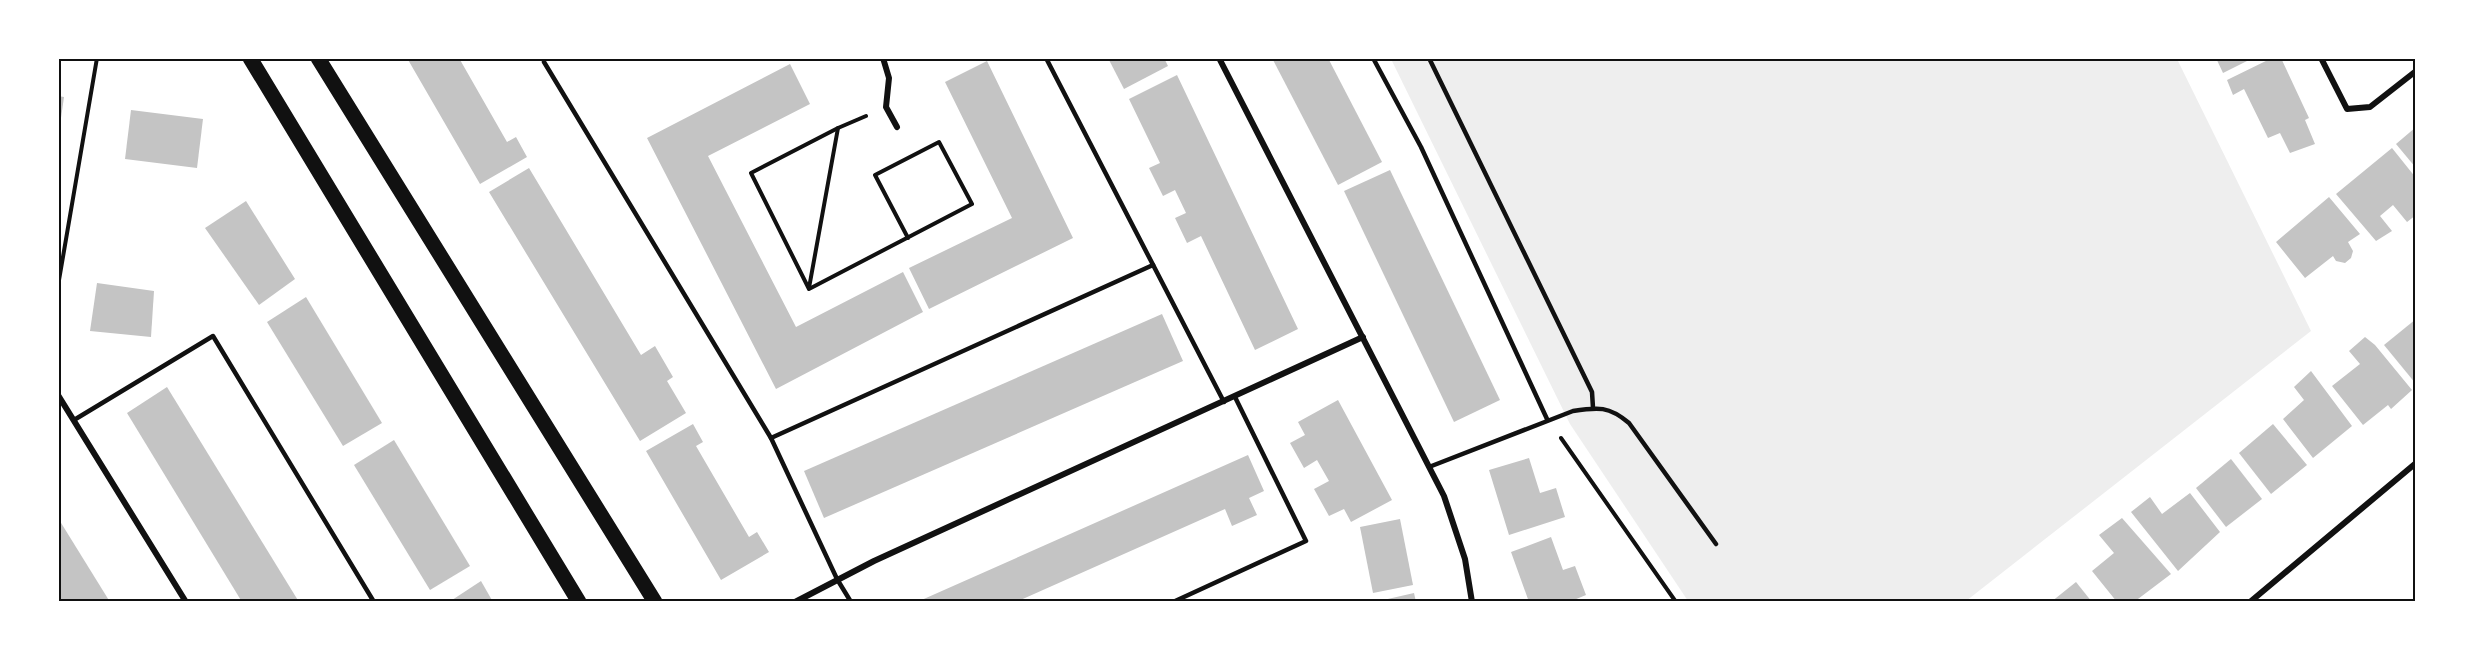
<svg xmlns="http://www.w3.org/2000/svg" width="2474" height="660" font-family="'PT Sans',sans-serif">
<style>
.green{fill:#eee}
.building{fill:#c4c4c4}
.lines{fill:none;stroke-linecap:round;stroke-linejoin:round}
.path{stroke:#111;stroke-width:4}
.service{stroke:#111;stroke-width:4.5}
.minor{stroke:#111;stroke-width:6}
.primary{stroke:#111;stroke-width:15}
.neatline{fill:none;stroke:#111;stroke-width:2}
</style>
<rect width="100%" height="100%" fill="#fff"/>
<polygon class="green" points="1391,59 2177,59 2311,331 1966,601 1688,601 1570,424"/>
<g class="building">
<polygon points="407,58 459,58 507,142 516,137 527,157 480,184"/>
<polygon points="1108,58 1164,58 1168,66 1124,89"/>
<polygon points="1272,58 1328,58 1382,162 1338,185"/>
<polygon points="2216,58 2253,58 2223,73"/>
<polygon points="2272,58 2281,58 2309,118 2305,120 2315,144 2290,153 2280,133 2268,138 2244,89 2233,95 2227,80"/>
<polygon points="987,61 1073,238 929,309 909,268 1012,218 945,82"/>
<polygon points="790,64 810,104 708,156 796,327 903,272 923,312 776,389 647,138"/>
<polygon points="1177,75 1298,329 1255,350 1201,236 1187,243 1175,218 1186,213 1175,190 1163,196 1149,168 1160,163 1129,99"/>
<polygon points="58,96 64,97 60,125 58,125"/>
<polygon points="131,110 203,119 197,168 125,159"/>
<polygon points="2416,127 2416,168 2396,144"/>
<polygon points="2392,148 2416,178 2416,215 2407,222 2393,205 2380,216 2392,231 2376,241 2336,194"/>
<polygon points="529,168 641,355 655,346 673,377 667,381 686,413 640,441 489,192"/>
<polygon points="1390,170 1500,400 1454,422 1344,191"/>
<polygon points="2329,197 2360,234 2348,242 2353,251 2351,258 2345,263 2336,261 2333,256 2305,278 2276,242"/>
<polygon points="246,201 295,279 259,305 205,228"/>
<polygon points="97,283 154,291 151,337 90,331"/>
<polygon points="306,297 382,423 343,446 267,322"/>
<polygon points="1162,314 1183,361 824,518 804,471"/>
<polygon points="2416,319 2416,384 2384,345"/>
<polygon points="2365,337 2375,345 2412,390 2391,409 2388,405 2363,425 2332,386 2360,364 2349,351"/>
<polygon points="2311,371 2352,426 2313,458 2283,419 2304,400 2294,387"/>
<polygon points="167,387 299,602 242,602 127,413"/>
<polygon points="1338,400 1392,500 1351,522 1344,509 1329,516 1314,489 1329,481 1317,460 1304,468 1290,443 1305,435 1298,422"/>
<polygon points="693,424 703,442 696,446 749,537 757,532 769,552 721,580 646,451"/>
<polygon points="2273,424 2307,465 2271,494 2239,453"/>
<polygon points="394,440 470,566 430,590 354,465"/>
<polygon points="1248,455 1264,491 1249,498 1257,515 1232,526 1225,509 1016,602 917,602"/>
<polygon points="1529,458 1540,493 1556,488 1565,517 1509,535 1489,470"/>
<polygon points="2231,459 2262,499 2226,527 2196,488"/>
<polygon points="2190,493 2220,532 2178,571 2131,512 2150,497 2162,514"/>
<polygon points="58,518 110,602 58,602"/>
<polygon points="2122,518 2171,574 2134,602 2117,602 2092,571 2114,553 2099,535"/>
<polygon points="1400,519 1413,585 1373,593 1360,527"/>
<polygon points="1551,537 1563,570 1575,566 1586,595 1569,602 1529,602 1511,552"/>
<polygon points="481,581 493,602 449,602"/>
<polygon points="2076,582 2092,602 2051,602"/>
<polygon points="1414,593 1416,602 1379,602 1379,601"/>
</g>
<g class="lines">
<g class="path">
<polyline points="866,116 838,128 751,173 809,289 972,204 939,142 875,175 908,238"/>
<polyline points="58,286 97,58"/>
<polyline points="809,288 838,128"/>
<polyline points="1561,438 1676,602"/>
</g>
<g class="service">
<polyline points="1046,58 1224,402"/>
<polyline points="1373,58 1421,147 1547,419"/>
<polyline points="1429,58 1592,392 1593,408"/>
<polyline points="544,62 771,438 837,579 851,602"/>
<polyline points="74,420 213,336 374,602"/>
<polyline points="771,438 1153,265"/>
<path d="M1429 467 1573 411C1598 407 1609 406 1629 423L1716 544"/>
<polyline points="1173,602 1306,541 1235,397"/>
</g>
<g class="minor">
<polyline points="883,58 889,78 886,107 897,127"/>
<polyline points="1219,58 1444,496 1465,559 1472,602"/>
<polyline points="2321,58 2347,109 2370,107 2416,71"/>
<polyline points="58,395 186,602"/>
<polyline points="795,602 874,561 1363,337"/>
<polyline points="2250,602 2416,463"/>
</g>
<g class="primary">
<polyline points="250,58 579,602"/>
<polyline points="318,58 655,602"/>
</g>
</g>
<rect width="2474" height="660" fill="none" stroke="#ffffff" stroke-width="120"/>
<rect x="60" y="60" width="2354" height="540" class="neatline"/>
</svg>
